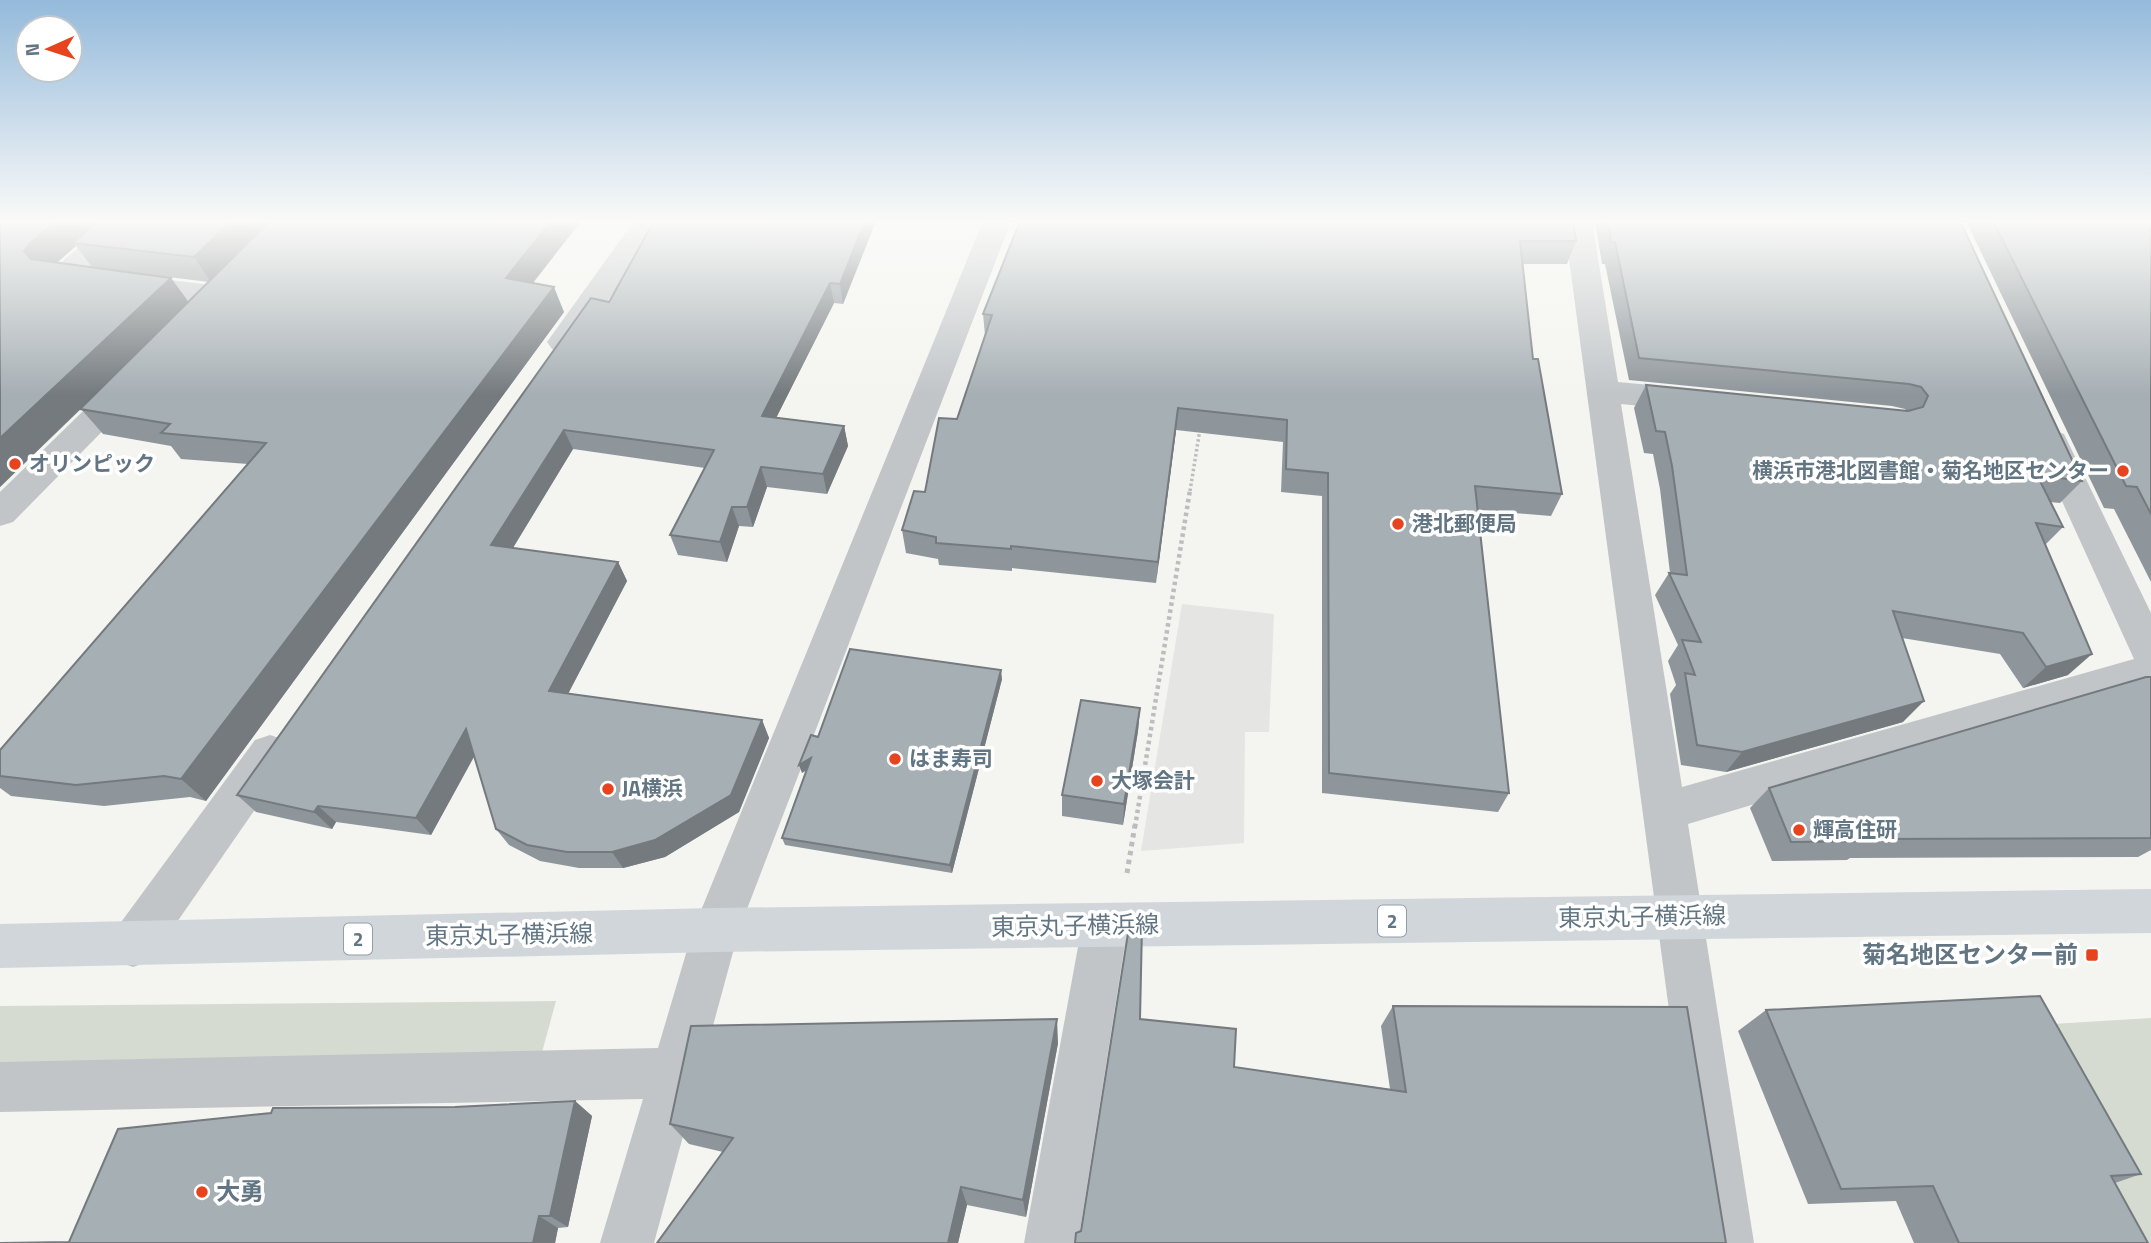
<svg xmlns="http://www.w3.org/2000/svg" width="2151" height="1243" font-family="'Titillium Web','Noto Sans JP',sans-serif">
<style>
.built{fill:#e5e6e4}
.green{fill:#d5dbd1}
.lines{fill:none;stroke-linecap:round;stroke-linejoin:round}
.path-far2{stroke:#bbbdbf;stroke-width:3.5;stroke-dasharray:2.5 2.5;stroke-linecap:butt}
.path-far1{stroke:#bbbdbf;stroke-width:4.5;stroke-dasharray:3.5 3.5;stroke-linecap:butt}
.path{stroke:#bbbdbf;stroke-width:5;stroke-dasharray:4.5 4.5;stroke-linecap:butt}
.minor{fill:#c1c5c8;fill-rule:evenodd}
.major{fill:#d1d6da;fill-rule:evenodd}
.wall{fill:#8f969b;fill-rule:evenodd}
.shaded-wall{fill:#747a7e}
.building{fill:#a6afb4;stroke:#747a7e;stroke-width:2}
.poi-dot{fill:#e6431e;stroke:#fff;stroke-width:2.5}
.labels{text-anchor:middle;stroke-width:7;stroke-linejoin:round;paint-order:stroke}
.shield{fill:#fff;stroke:#919ea8;stroke-width:2}
.shield-label{font-size:19px;font-weight:bold;fill:#627582}
.poi-label{font-size:21px;font-weight:bold;fill:#627582;stroke:#fff;text-anchor:start}
.near-street-label{font-size:24px;fill:#627582;stroke:#fff}
.near-poi-label{font-size:24px;font-weight:bold;fill:#627582;stroke:#fff;text-anchor:end}
</style>
<rect width="100%" height="100%" fill="#f4f4f0"/>
<polygon class="built" points="1182,604 1274,614 1269,732 1245,732 1244,843 1141,851"/>
<g class="green">
<polygon points="556,1001 541,1056 0,1065 0,1006"/>
<polygon points="2151,1018 2151,1243 2136,1243 2018,1026"/>
</g>
<g class="lines">
<polyline class="path-far2" points="1190,491 1200,429"/>
<polyline class="path-far1" points="1135,827 1190,490"/>
<polyline class="path" points="1127,873 1135,825"/>
<g class="minor">
<polygon points="110,221 141,221 87,270 220,286 231,288 235,295 231,302 220,304 52,282 47,276 52,270"/>
<polygon points="634,221 663,221 574,349 563,352 552,349 547,342"/>
<polygon points="983,221 1011,221 739,930 654,1243 600,1243 643,1099 0,1112 0,1062 658,1048 693,930"/>
<polygon points="1564,221 1592,221 1618,382 1693,389 1705,392 1709,400 1705,408 1693,411 1621,404 1682,787 2134,659 2035,442 2040,434 2052,430 2064,434 2151,613 2151,686 1688,824 1754,1243 1700,1243"/>
<polygon points="128,375 139,378 144,386 139,394 13,522 0,526 0,492 117,378"/>
<polygon points="270,735 285,740 291,753 285,766 150,961 133,967 116,961 110,945 116,929 255,740"/>
<polygon points="1105,903 1121,909 1128,925 1078,1243 1024,1243 1082,925 1089,909"/>
</g>
<polygon class="major" points="2151,889 2151,933 716,952 0,968 0,924 716,908"/>
</g>
<g class="wall">
<path d="M0 221H581L533 283 564 312 206 801 190 797 104 806 11 796 0 788V750L248 464 181 459 171 446 103 434 81 409 0 487ZM76 246 92 267 57 263ZM160 276 209 282 189 302 171 278Z"/>
<polygon points="876,221 843,304 834,303 776,418 844,426 848,446 827,494 767,487 753,527 739,526 727,562 678,555 670,535 705,468 573,449 513,548 618,562 627,581 568,694 762,720 769,738 739,812 665,857 623,868 579,868 540,861 509,845 496,829 474,757 431,835 336,822 332,829 256,812 237,795 609,302"/>
<polygon points="1020,221 1576,241 1567,264 1523,264 1533,359 1562,494 1551,516 1478,510 1509,793 1498,812 1322,793 1322,496 1281,492 1283,442 1176,430 1156,583 1012,568 1012,571 939,565 938,559 906,553 902,530 925,492 957,419 985,335 983,314"/>
<polygon points="1595,221 1960,221 2082,481 2060,503 2050,502 2063,527 2045,545 2068,675 2023,688 2000,654 1902,638 1903,722 1726,772 1681,765 1670,694 1676,685 1668,661 1678,645 1655,595 1669,573 1670,573 1660,489 1653,454 1644,453 1634,408 1646,385 1906,411 1905,409 1892,406 1629,380 1605,264 1602,264"/>
<polygon points="1966,221 2151,221 2151,582 2114,509 2104,508"/>
<polygon points="2151,677 2151,850 2138,857 1850,858 1847,860 1772,861 1750,808 1769,788"/>
<polygon points="1002,679 952,873 785,845 782,838 806,770 802,773 818,737"/>
<polygon points="1140,708 1138,731 1123,825 1062,816 1062,795"/>
<polygon points="1393,1006 1726,1243 1081,1231 1140,1019 1234,1067 1390,1089 1381,1026"/>
<polygon points="1766,1010 2141,1174 2115,1183 2148,1243 1914,1243 1896,1201 1808,1204 1738,1031"/>
<polygon points="1058,1043 1026,1217 967,1205 958,1243 657,1243 723,1152 689,1144 670,1124"/>
<polygon points="575,1101 592,1116 568,1227 558,1228 555,1243 0,1243 69,1242 455,1107"/>
</g>
<g class="shaded-wall">
<polygon points="56,221 106,221 73,243 76,246 50,268 44,276 24,251 30,243"/>
<polygon points="231,221 273,221 211,282 194,257"/>
<polygon points="551,221 581,221 517,303 506,278"/>
<polygon points="865,221 876,221 843,304 840,284"/>
<polygon points="171,278 189,303 0,487 0,438"/>
<polygon points="830,283 834,303 767,436 762,416"/>
<polygon points="554,287 564,312 206,801 181,779"/>
<polygon points="1178,408 1176,430 1156,583 1158,562"/>
<polygon points="844,426 848,446 827,494 823,474"/>
<polygon points="564,430 573,449 503,564 491,545"/>
<polygon points="761,467 767,487 753,527 747,507"/>
<polygon points="732,507 739,526 727,562 720,542"/>
<polygon points="618,562 627,581 560,709 549,691"/>
<polygon points="2092,654 2068,675 2023,688 2046,667"/>
<polygon points="1001,670 1002,679 952,873 950,865"/>
<polygon points="1924,701 1903,722 1726,772 1742,752"/>
<polygon points="1140,708 1138,731 1123,825 1124,804"/>
<polygon points="762,720 769,738 739,812 665,857 623,868 612,852"/>
<polygon points="466,729 479,747 431,835 416,818"/>
<polygon points="811,758 813,766 802,773 799,765"/>
<polygon points="318,806 336,822 332,829 314,812"/>
<polygon points="1057,1019 1058,1043 1026,1217 1023,1200"/>
<polygon points="575,1101 592,1116 568,1227 550,1216"/>
<polygon points="961,1187 967,1205 958,1243 948,1243"/>
<polygon points="539,1216 558,1228 555,1243 533,1243"/>
</g>
<g class="building">
<polygon points="0,221 56,221 30,243 24,251 31,259 171,278 0,438"/>
<polygon points="98,221 231,221 194,257 73,243"/>
<polygon points="270,221 551,221 506,278 554,287 181,779 164,776 76,785 0,776 0,750 266,443 161,433 170,424 80,409"/>
<polygon points="654,221 865,221 840,284 830,283 762,416 844,426 823,474 761,467 747,507 732,507 720,542 670,535 714,450 564,430 491,545 618,562 549,691 762,720 731,795 655,840 612,852 567,852 527,845 496,829 466,729 416,818 318,806 314,812 237,795 591,298 609,302"/>
<polygon points="1020,221 1573,221 1576,241 1520,241 1533,359 1538,359 1562,494 1475,486 1509,793 1329,773 1328,473 1286,469 1287,420 1178,408 1158,562 1011,546 1011,549 936,543 936,537 902,530 914,491 925,492 939,418 957,419 992,315 983,314"/>
<polygon points="1608,221 1960,221 2082,481 2037,475 2063,527 2036,523 2092,654 2046,667 2023,633 1893,611 1924,701 1742,752 1697,745 1685,673 1695,675 1682,640 1701,642 1669,573 1687,575 1672,466 1665,432 1656,431 1646,385 1908,411 1923,407 1928,396 1921,387 1909,384 1639,358 1615,242 1611,242"/>
<polygon points="1993,221 2151,221 2151,514 2137,487 2126,486"/>
<polygon points="850,649 1001,670 950,865 782,838 811,758 799,765 811,735 818,737"/>
<polygon points="2146,677 2151,677 2151,838 1868,839 1869,841 1791,842 1769,788"/>
<polygon points="1081,700 1140,708 1124,804 1062,795"/>
<polygon points="1129,927 1142,927 1140,1019 1236,1029 1234,1067 1406,1092 1393,1006 1687,1007 1726,1243 1075,1243 1076,1233 1081,1231"/>
<polygon points="2040,996 2141,1174 2111,1176 2148,1243 1959,1243 1933,1186 1841,1189 1766,1010"/>
<polygon points="1057,1019 1023,1200 961,1187 948,1243 657,1243 733,1138 670,1124 691,1026"/>
<polygon points="575,1101 550,1216 539,1216 533,1243 0,1243 69,1242 118,1129 271,1113 273,1108 455,1107"/>
</g>
<linearGradient id="sky" x2="0" y2="1"><stop stop-color="#94badb"/><stop offset="0.56" stop-color="#fafaf8"/><stop offset="1" stop-color="#fafaf8" stop-opacity="0"/></linearGradient>
<rect width="2151" height="395" fill="url(#sky)"/>
<g class="poi-dot">
<circle cx="15" cy="464" r="7"/>
<circle cx="2123" cy="471" r="7"/>
<circle cx="1398" cy="524" r="7"/>
<circle cx="895" cy="759" r="7"/>
<circle cx="1097" cy="781" r="7"/>
<circle cx="608" cy="789" r="7"/>
<circle cx="1799" cy="830" r="7"/>
<rect x="2085" y="948" width="14" height="14" rx="3.5"/>
<circle cx="202" cy="1192" r="7"/>
</g>
<g class="labels">
<g class="shield">
<rect x="1378" y="905.5" width="28" height="31" rx="5"/>
<rect x="344" y="923.5" width="28" height="31" rx="5"/>
</g>
<g class="shield-label">
<text x="1392" y="928">2</text>
<text x="358" y="946">2</text>
</g>
<g class="poi-label">
<text x="29" y="471">オリンピック</text>
<text x="2109" y="478" text-anchor="end">横浜市港北図書館・菊名地区センター</text>
<text x="1412" y="531">港北郵便局</text>
<text x="909" y="766">はま寿司</text>
<text x="1111" y="788">大塚会計</text>
<text x="622" y="796">JA横浜</text>
<text x="1813" y="837">輝高住研</text>
</g>
<g class="near-street-label">
<text transform="translate(1642 917) rotate(-1)" y="8">東京丸子横浜線</text>
<text transform="translate(1075 926) rotate(-1)" y="8">東京丸子横浜線</text>
<text transform="translate(509 935) rotate(-1)" y="8">東京丸子横浜線</text>
</g>
<g class="near-poi-label">
<text x="2078" y="963">菊名地区センター前</text>
<text x="216" y="1200" text-anchor="start">大勇</text>
</g>
</g>
<g transform="translate(49 49) rotate(267)"><circle r="33" fill="#ffffff" stroke="#c0c8cd" stroke-width="2"/>
<path d="M0-5L12 26L0 18L-12 26Z" fill="#e6431e"/>
<text y="-10" font-size="19" font-weight="bold" text-anchor="middle" fill="#627582">N</text>
</g>
</svg>
